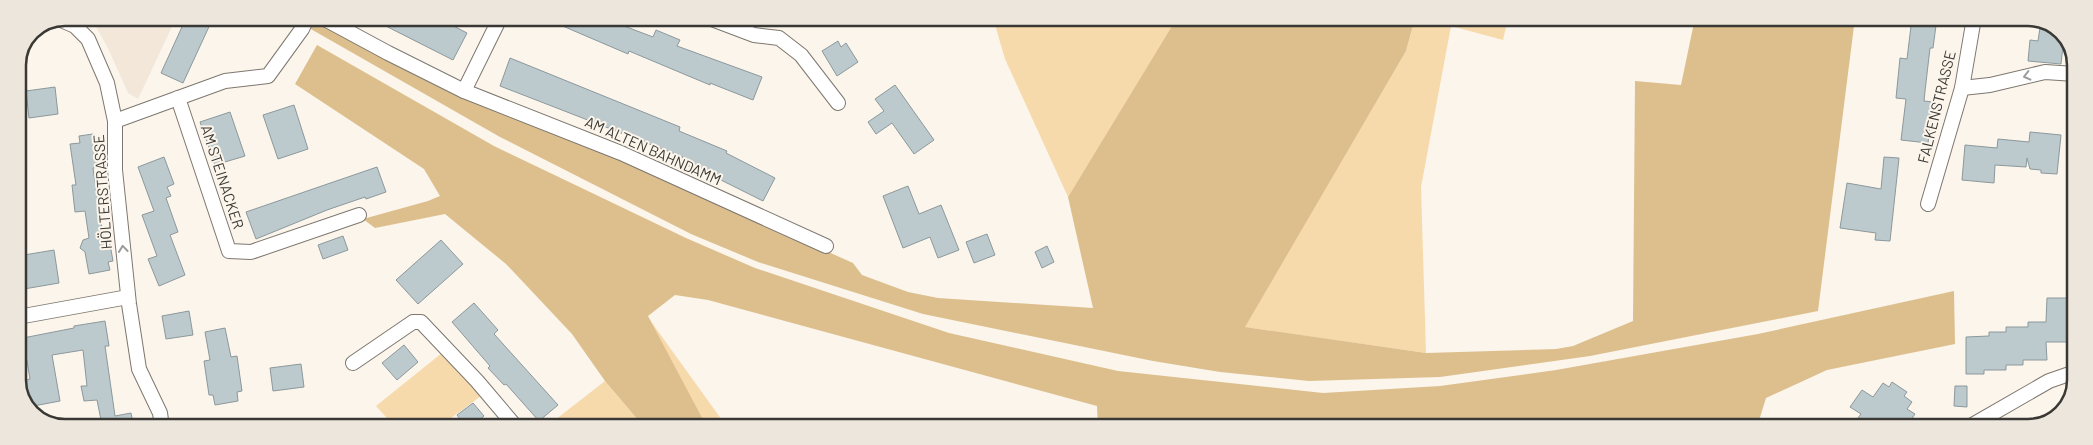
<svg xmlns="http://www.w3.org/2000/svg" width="2093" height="445" font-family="Barlow,sans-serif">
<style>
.built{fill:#f2e7d8}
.green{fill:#f7daac}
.forest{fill:#ddbf8e}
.building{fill:#bdcacd;stroke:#8c989c}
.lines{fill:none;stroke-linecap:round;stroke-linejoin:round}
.street-casing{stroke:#7d776f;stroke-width:16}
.street{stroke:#fff;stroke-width:14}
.oneway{stroke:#9c9c9a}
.labels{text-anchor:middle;stroke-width:4;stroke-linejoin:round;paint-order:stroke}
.street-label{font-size:15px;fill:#3a3834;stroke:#fbf5eb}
.rim{fill:none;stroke:#3a3834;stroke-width:2.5}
</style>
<rect width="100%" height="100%" fill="#fbf5eb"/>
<polygon class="built" points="98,18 176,18 138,99 128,93 108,48 95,25"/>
<g class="green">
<polygon points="993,18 1178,18 1068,197 1005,59"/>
<polygon points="1415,18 1508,18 1503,40 1451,26 1421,187 1426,353 1244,327 1406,51"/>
<polygon points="647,316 727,427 707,427"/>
<polygon points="442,353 481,396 451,418 457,427 395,427 376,406"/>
<polygon points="605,381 644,427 546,427"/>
</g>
<g class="forest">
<polygon points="313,18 386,55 853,263 862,275 908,292 938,298 1093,308 1068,197 1177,18 1415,18 1406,51 1245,327 1426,353 1556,349 1573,346 1633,321 1635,81 1681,85 1695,18 1855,18 1818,311 1590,356 1440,377 1309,381 1220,372 1153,361 923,314 758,262 691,234 500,137 309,28"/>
<polygon points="317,45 494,146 686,238 755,268 949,333 1118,371 1323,393 1440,386 1556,370 1758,334 1954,291 1955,344 1827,370 1766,398 1757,427 1098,427 1097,406 708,300 675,295 648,316 707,427 644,427 605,381 572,334 506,264 445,214 375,228 363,219 428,201 440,196 424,169 295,84"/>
</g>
<g class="building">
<polygon points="186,18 213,18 183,83 161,73"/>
<polygon points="370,18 438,18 467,33 453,60"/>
<polygon points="544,18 603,18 653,37 656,30 680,40 677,46 762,77 753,100 710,83 710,85 629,51 628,54"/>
<polygon points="1912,18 1937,18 1933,48 1930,48 1925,91 1924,101 1933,102 1928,143 1901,140 1906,99 1896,98 1900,58 1907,59"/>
<polygon points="2041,21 2062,32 2064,37 2061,64 2028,61 2030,40 2038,41"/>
<polygon points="838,41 841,47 846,43 858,62 837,76 822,51"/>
<polygon points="510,58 680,127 679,131 727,151 726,153 775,178 763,201 715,177 680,163 683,157 500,86"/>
<polygon points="895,85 934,140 914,154 892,123 876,134 868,122 884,111 875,99"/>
<polygon points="55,87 58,114 29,118 26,91"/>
<polygon points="294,105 308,149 278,159 263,115"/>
<polygon points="230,112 245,156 215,165 200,122"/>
<polygon points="2030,132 2061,135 2057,174 2041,173 2041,170 2030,169 2027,158 2026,167 1995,165 1994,183 1962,180 1965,145 1997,148 1998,139 2029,142"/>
<polygon points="93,134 98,167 93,168 103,236 106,245 110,244 113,261 108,262 110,270 89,274 85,252 80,248 83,240 89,238 85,211 75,212 72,185 76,185 70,144 80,143 79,136"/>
<polygon points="164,157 174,184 167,187 171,196 166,198 178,232 170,235 185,275 159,286 148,259 157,256 142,215 154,211 138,167"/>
<polygon points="1884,157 1899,158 1890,241 1875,240 1876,233 1840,228 1847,183 1881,189"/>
<polygon points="377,167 386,192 366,199 365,197 327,210 256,239 246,212"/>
<polygon points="908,186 919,214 941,205 959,250 938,258 930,237 903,248 883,196"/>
<polygon points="987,234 995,255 974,263 966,242"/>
<polygon points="343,236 348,250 323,259 318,245"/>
<polygon points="441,240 463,264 418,304 396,280"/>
<polygon points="1047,246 1054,262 1042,268 1035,252"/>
<polygon points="54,250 59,283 18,290 18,256"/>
<polygon points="2047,298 2075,298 2075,342 2046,342 2047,360 2023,360 2023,365 2006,365 2006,370 1984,370 1984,374 1966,374 1966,337 1989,336 1989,332 2006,332 2006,327 2028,327 2028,322 2046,322"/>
<polygon points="474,303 498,330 494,334 558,405 539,421 506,384 504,385 488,368 490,366 452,322"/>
<polygon points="189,311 193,335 166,339 162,316"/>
<polygon points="105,321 109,346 105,346 115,416 131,413 134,427 94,427 93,421 101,420 97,400 84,401 81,386 87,386 83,350 52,355 60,401 28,407 18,385 18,382 30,379 23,338 74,328 74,326"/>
<polygon points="225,328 231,357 237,356 242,391 237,392 238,401 215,405 213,395 209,395 204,361 210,360 205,332"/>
<polygon points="404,345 418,362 397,380 382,363"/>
<polygon points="301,364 304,387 273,391 270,368"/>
<polygon points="1892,382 1907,392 1904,396 1912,402 1907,409 1915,414 1906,427 1851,427 1861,414 1850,407 1862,390 1873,397 1883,383 1889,387"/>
<polygon points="1955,386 1967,386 1967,407 1954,406"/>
<polygon points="473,403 484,416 470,427 466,427 457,415"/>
</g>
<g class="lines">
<g class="street-casing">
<g id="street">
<polyline points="323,18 388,53 464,91 621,153 826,246"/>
<polyline points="709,18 754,35 779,38 801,55 838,103"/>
<polyline points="61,20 75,26 88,39 107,83 115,121 115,170 129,304 139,369 160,413 162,427"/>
<polyline points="1962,88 1990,85 2045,72 2075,74"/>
<polyline points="464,91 500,18"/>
<polyline points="178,98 229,251 251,252 359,215"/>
<polyline points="115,121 225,81 268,76 302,29 307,18"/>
<polyline points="1928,204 1962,88 1974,18"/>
<polyline points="18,317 128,297"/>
<polyline points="353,363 413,322 421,322 477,381 516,427"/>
<polyline points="1969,427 2049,381 2075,372"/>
</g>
</g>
<use href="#street" class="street"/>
</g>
<defs><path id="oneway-chevron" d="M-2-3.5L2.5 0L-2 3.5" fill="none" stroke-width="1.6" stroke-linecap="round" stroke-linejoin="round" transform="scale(1.25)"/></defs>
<g class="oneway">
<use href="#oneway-chevron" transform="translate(2027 76) rotate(166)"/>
<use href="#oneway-chevron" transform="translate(123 249) rotate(-96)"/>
</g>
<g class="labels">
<g class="street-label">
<text transform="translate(1937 107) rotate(-76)" y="5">FALKENSTRASSE</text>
<text transform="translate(653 151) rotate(24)" y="5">AM ALTEN BAHNDAMM</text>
<text transform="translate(222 177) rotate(72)" y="5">AM STEINACKER</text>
<text transform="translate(103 192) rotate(-94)" y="5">HÖLTERSTRASSE</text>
</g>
</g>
<path d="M0 0H2093V445H0ZM65 26H2028A39 39 0 0 1 2067 65V380A39 39 0 0 1 2028 419H65A39 39 0 0 1 26 380V65A39 39 0 0 1 65 26Z" fill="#ece6dc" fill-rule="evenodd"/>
<path class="rim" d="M65 26H2028A39 39 0 0 1 2067 65V380A39 39 0 0 1 2028 419H65A39 39 0 0 1 26 380V65A39 39 0 0 1 65 26Z"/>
</svg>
